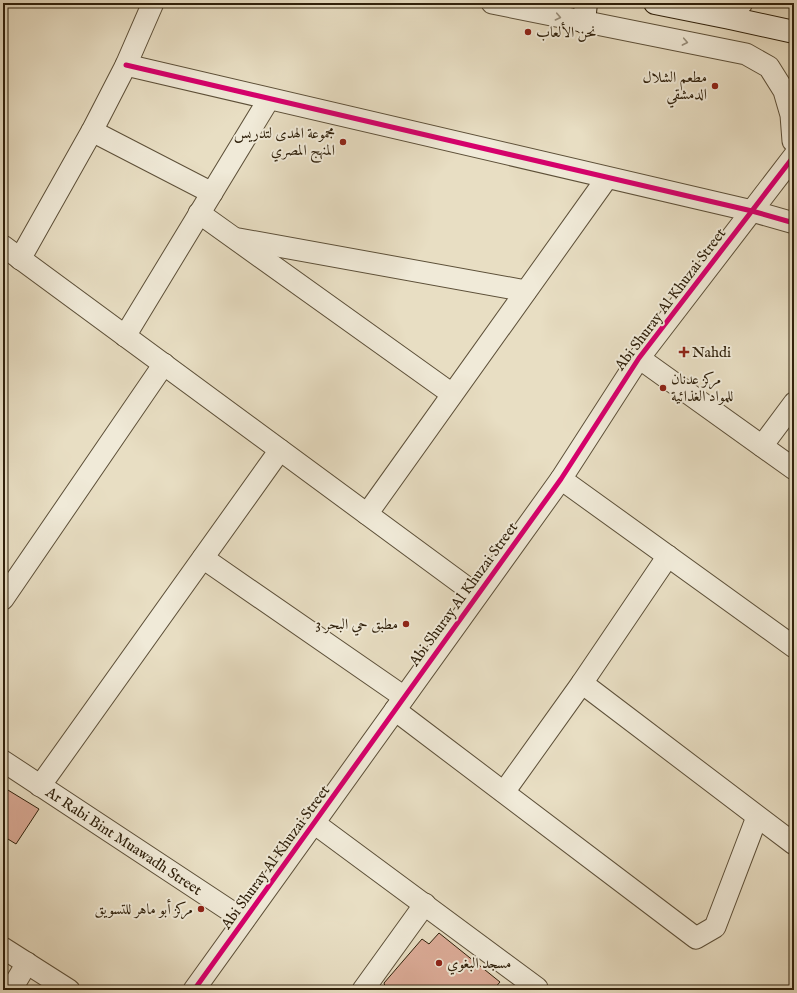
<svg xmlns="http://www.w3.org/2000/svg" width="797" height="993" font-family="'IM FELL English',Amiri,serif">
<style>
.building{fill:#dbab97;stroke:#2f200b}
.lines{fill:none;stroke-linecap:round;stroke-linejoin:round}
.street-casing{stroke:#5d5039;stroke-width:23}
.secondary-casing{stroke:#2f200b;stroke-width:24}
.street{stroke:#f0ead8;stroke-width:21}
.secondary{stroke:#f0ead8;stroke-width:22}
.cycleway-casing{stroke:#f0ead8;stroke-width:8}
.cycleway{stroke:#d6006c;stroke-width:5}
.oneway{stroke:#998f7c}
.poi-dot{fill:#8f2418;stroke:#f0ead8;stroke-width:1.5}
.labels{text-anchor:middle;stroke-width:4;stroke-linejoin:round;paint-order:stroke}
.poi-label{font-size:15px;fill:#2f200b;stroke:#f0ead8;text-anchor:start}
.street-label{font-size:15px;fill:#2f200b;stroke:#f0ead8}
</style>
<rect width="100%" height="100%" fill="#e8dec3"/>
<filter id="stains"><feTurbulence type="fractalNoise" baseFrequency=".005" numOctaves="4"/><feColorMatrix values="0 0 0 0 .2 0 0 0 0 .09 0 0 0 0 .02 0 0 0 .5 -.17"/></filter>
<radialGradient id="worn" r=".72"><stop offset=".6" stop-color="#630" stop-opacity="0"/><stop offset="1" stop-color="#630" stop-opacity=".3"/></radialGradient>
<g class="building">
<polygon points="3,787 39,809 16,844 3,836"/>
<polygon points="439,933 500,982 493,990 386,990 384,983 422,939 429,944"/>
</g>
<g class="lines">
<g class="street-casing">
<g id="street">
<polyline points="492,3 746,54 769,67 784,91 791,115 793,141"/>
<polyline points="730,18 742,3"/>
<polyline points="126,65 752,211 794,223"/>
<polyline points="92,131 212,193"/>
<polyline points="199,213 452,394"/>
<polyline points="239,239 526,291"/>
<polyline points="3,246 477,595"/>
<polyline points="20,259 92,131 126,65 153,3"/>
<polyline points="125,336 269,99"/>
<polyline points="639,358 794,469"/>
<polyline points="762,446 794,403"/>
<polyline points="561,479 794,647"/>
<polyline points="367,514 607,178"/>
<polyline points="203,558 404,697"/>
<polyline points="3,599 164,364"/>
<polyline points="582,683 794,844"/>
<polyline points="395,710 696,938 715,927 757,817"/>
<path id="s1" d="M3 761 244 920"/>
<polyline points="40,786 280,450"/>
<polyline points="504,792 582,683 668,556"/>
<polyline points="314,823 537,988"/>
<polyline points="3,948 69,990"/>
<polyline points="11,990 27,963"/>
<polyline points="194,990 561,479 639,358 794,156"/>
<polyline points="363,990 425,904"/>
</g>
</g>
<g class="secondary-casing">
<g id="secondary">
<polyline points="655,3 730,18 794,32"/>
<polyline points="584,22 586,3"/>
</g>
</g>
<use href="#street" class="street"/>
<use href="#secondary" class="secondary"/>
<g class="cycleway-casing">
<g id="cycleway">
<polyline points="126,65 752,211 794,223"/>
<polyline points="194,990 561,479 639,358 794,156"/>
</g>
</g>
<use href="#cycleway" class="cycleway"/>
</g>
<defs><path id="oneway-chevron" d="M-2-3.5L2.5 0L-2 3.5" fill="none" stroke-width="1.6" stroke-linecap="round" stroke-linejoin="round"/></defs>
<g class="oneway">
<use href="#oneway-chevron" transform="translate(558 17) rotate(12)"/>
<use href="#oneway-chevron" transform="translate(685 42) rotate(11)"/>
</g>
<g class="poi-dot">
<circle cx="528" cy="32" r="4"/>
<circle cx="715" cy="86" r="4"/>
<circle cx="343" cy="142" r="4"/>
<path d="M682 346h4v4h4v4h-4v4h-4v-4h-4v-4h4z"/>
<circle cx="663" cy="388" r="4"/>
<circle cx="406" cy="624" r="4"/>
<circle cx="201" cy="909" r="4"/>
<circle cx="439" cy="963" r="4"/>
</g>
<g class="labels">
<g class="poi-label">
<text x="536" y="37">نحن الألعاب</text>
<text x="707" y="82" text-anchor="end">مطعم الشلال<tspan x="707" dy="17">الدمشقي</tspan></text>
<text x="335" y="138" text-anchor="end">مجموعة الهدى لتدريس<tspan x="335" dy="17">المنهج المصري</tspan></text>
<text x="692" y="357">Nahdi</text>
<text x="671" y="384">مركز عدنان<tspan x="671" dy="17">للمواد الغذائية</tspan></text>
<text x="398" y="629" text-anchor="end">مطبق حي البحر 3</text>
<text x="193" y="914" text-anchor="end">مركز أبو ماهر للتسويق</text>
<text x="447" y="968">مسجد البغوي</text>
</g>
<g class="street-label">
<text transform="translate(670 299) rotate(-53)" y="5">Abi Shuray Al Khuzai Street</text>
<text transform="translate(463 594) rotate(-54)" y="5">Abi Shuray Al Khuzai Street</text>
<text dy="5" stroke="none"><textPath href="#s1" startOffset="145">Ar Rabi Bint Muawadh Street</textPath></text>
<text transform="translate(275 857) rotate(-54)" y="5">Abi Shuray Al Khuzai Street</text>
</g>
</g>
<rect width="797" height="993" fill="none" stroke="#e8dec3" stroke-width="16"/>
<rect x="4" y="4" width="789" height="985" fill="none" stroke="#2f200b" stroke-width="2"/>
<rect x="8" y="8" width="781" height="977" fill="none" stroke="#2f200b"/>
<rect width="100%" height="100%" filter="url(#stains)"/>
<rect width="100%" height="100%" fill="url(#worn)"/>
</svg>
